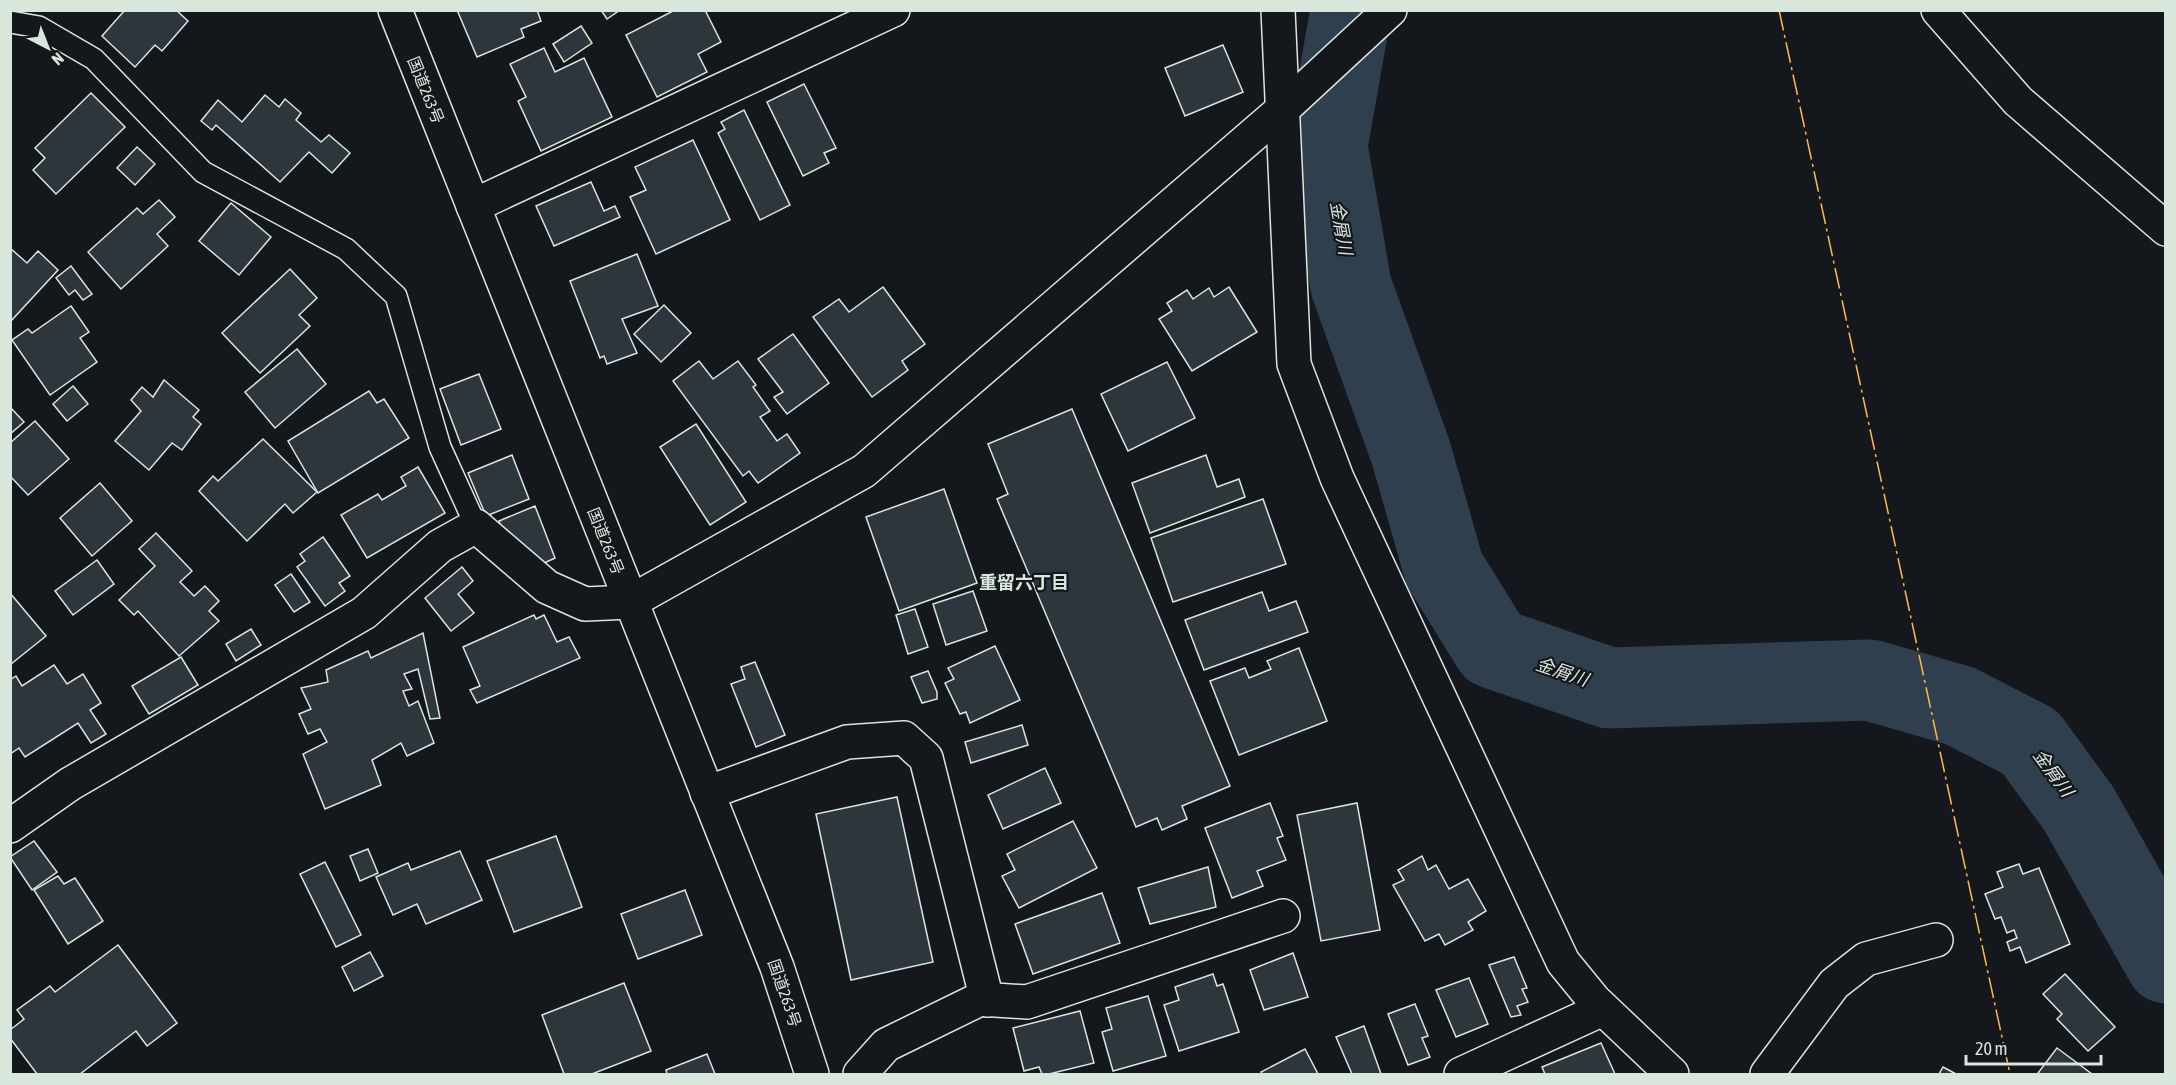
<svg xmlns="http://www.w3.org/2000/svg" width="2176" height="1085" font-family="'Asap Condensed','Noto Sans JP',sans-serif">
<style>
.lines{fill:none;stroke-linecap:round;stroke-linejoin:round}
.river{stroke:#2f3f4d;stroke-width:81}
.building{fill:#2c363c;stroke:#d8e6dc;stroke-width:1.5}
.lane-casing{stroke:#d8e6dc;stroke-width:24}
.street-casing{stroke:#d8e6dc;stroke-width:36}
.secondary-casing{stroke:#d8e6dc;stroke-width:36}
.highway-casing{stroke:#d8e6dc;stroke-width:36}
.lane{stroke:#14181c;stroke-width:21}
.street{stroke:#14181c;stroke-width:33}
.secondary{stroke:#14181c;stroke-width:33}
.highway{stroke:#14181c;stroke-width:33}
.power{stroke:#ffb74d;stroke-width:1.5;stroke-dasharray:21 4.5 3 4.5;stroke-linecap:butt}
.labels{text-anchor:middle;stroke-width:4.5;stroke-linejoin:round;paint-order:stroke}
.street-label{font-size:16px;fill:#d8e6dc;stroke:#14181c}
.water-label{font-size:18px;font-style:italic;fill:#d8e6dc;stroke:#14181c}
.neighbourhood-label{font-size:18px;font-weight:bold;fill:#d8e6dc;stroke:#14181c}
</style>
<rect width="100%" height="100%" fill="#14181c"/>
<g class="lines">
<polyline class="river" points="1351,10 1327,146 1351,286 1411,453 1444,569 1493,648 1609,688 1870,680 1960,706 2030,742 2079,809 2166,963"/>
</g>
<g class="building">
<polygon points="125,10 176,10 188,21 162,51 155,45 135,67 102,36"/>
<polygon points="457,10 537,10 541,21 521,29 524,37 477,57"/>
<polygon points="601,10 620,10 607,19"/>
<polygon points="675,10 705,10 721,42 698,54 707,72 657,97 626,35"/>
<polygon points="581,26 592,43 564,62 553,44"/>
<polygon points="1223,45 1243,92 1185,116 1165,68"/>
<polygon points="544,48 555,72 584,58 612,117 541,151 518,101 526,97 510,64"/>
<polygon points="804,84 836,148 824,153 829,163 803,176 767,102"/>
<polygon points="91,93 125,127 56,194 33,170 45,158 35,148"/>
<polygon points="265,95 279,107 285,99 301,113 296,120 321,142 329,135 350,153 332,173 309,152 280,182 216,125 212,130 201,121 218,100 242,122"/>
<polygon points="744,110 790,205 760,220 718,133 725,129 721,122"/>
<polygon points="693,140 730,220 656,254 630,197 646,190 635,167"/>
<polygon points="137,147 155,164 135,185 117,168"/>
<polygon points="591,182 604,211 615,206 620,217 554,246 536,206"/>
<polygon points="159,200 175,217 157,234 168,246 121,289 88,252 137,208 143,214"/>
<polygon points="231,203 271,237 239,275 199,241"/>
<polygon points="10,248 27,263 38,251 58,270 10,322"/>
<polygon points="637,254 658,306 622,319 637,353 607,364 604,356 600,358 570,281"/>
<polygon points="71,266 92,294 83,300 75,290 69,295 56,278"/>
<polygon points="290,269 317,298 299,315 310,326 260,373 222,333"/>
<polygon points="883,287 925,344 902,361 908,370 872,397 813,317 839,299 849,312"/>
<polygon points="1229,287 1257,332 1192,371 1159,319 1172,311 1167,303 1187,290 1193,299 1209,288 1214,297"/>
<polygon points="664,305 691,333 661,362 634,334"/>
<polygon points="71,306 89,332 80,338 97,362 50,395 12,340 28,329 32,333"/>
<polygon points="793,334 829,383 787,414 774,397 783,392 758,359"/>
<polygon points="297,349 326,384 275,428 245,392"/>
<polygon points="699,361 713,379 738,361 756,385 753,387 770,411 760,417 777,441 787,434 800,453 758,483 749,471 743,476 673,381"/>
<polygon points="1167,362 1195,418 1128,451 1101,394"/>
<polygon points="479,374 501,429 461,445 440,389"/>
<polygon points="164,380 199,410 193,417 201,424 182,450 172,443 149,470 115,441 141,411 131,400 142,387 153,397"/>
<polygon points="73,386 88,404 67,421 53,404"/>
<polygon points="369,391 377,403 384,399 409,438 318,493 288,441"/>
<polygon points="10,407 24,422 10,434"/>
<polygon points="1072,409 1230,786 1182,806 1187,819 1162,830 1157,818 1136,827 997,499 1008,494 988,444"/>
<polygon points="35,421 69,459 28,495 10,476 10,443"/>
<polygon points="696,424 746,502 710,525 660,447"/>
<polygon points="263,439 317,492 293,513 285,504 247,541 199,491 213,476 218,481"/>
<polygon points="512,455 529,499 486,516 468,473"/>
<polygon points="1206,455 1217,487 1239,479 1245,497 1150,533 1132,483"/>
<polygon points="418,467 445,513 367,558 341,515 378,494 382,500 406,486 401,477"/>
<polygon points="100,483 132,521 92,556 60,518"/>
<polygon points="944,489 977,583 899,611 866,517"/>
<polygon points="1263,499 1286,564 1173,602 1151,538"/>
<polygon points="535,506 555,558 540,565 506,544 499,521"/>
<polygon points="156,533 192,571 180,582 194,596 205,586 219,601 209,611 219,621 179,656 138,611 134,615 119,600 155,566 139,549"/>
<polygon points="323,537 350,576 339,583 345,591 325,606 297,567 305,561 300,554"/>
<polygon points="97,560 114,584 73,615 55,591"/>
<polygon points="462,567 473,581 458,594 474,613 451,631 425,598"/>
<polygon points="291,574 310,602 294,612 275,585"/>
<polygon points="973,591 987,631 946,645 933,604"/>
<polygon points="1262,592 1269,611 1296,601 1308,632 1204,670 1185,620"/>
<polygon points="10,593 46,636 11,664 10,663"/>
<polygon points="915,609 928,647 908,654 896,615"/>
<polygon points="534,615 536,619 544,615 557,642 569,637 580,658 477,703 470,690 480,686 463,647"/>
<polygon points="251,629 261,645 236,661 226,644"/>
<polygon points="423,633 440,718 430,719 418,669 404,674 412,689 403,691 409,706 418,701 434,743 407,756 401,743 372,760 381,785 325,809 303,754 327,742 320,729 308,734 299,714 311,709 301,688 328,682 326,670 368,651 371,658"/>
<polygon points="995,646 1020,700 970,723 966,712 960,714 945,683 954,679 948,668"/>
<polygon points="1299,648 1327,721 1239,755 1210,681 1245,668 1249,678 1271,669 1267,661"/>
<polygon points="181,657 198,685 149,714 132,686"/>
<polygon points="755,662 785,735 756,747 731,684 745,679 741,667"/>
<polygon points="54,665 67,684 83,674 101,703 90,710 106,734 91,743 78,723 25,757 19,748 10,754 10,680 16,676 22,686"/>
<polygon points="928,671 937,692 937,699 922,703 911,677"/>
<polygon points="1022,725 1028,745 971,763 965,742"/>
<polygon points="1045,768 1061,803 1003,829 988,795"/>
<polygon points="897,797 933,962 851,980 816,814"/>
<polygon points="1270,803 1283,836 1277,838 1286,860 1257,871 1263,886 1232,898 1205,828"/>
<polygon points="1357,803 1380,930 1321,941 1297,815"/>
<polygon points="1073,821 1097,868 1019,908 1002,876 1015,870 1007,854"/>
<polygon points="556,836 582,907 514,932 487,861"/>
<polygon points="34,841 57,872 32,890 10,857"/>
<polygon points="368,849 378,873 360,881 350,856"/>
<polygon points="460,851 482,900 426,924 417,904 393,915 376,877 408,863 411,870"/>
<polygon points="1422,856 1428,870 1436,865 1449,889 1468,879 1486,911 1468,922 1473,930 1445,945 1439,934 1425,941 1393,885 1404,880 1398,870"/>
<polygon points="325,862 361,935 336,947 300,874"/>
<polygon points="2019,864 2023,874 2039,868 2070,944 2026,963 2020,947 2010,951 2007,942 2017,938 2014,930 2007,933 2001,917 1995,919 1985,894 2003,887 1997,872"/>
<polygon points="1208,867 1216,907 1150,924 1138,888"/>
<polygon points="58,876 64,884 75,878 103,921 68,944 34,890"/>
<polygon points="685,890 702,935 638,959 621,914"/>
<polygon points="1102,893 1120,943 1033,974 1015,924"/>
<polygon points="118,945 177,1023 147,1046 136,1031 80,1074 37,1074 10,1038 10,1030 24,1019 17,1010 50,986 55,992"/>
<polygon points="370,952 383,976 354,991 342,967"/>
<polygon points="1293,953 1308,997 1264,1010 1250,970"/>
<polygon points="1514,957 1527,988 1522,989 1528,1002 1517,1006 1521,1015 1511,1017 1489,965"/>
<polygon points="1213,974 1217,986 1223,984 1239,1032 1179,1051 1164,1005 1179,1000 1175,987"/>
<polygon points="2065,974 2115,1027 2088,1051 2057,1019 2062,1014 2043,994"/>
<polygon points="1469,978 1488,1024 1456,1037 1436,990"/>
<polygon points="624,983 651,1051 592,1074 564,1074 542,1015"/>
<polygon points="1148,996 1166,1056 1113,1071 1102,1032 1112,1029 1106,1008"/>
<polygon points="1415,1004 1428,1036 1422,1038 1430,1057 1408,1065 1388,1014"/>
<polygon points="1080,1011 1094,1063 1049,1074 1042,1074 1039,1067 1024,1071 1013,1028"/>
<polygon points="1364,1026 1381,1074 1352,1074 1336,1037"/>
<polygon points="1601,1043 1615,1074 1545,1074 1542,1067"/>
<polygon points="2057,1048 2092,1074 2041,1074 2038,1073"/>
<polygon points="1305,1049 1318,1074 1262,1074 1261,1072"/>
<polygon points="707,1054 715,1074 667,1074 666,1070"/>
<polygon points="1943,1067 1956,1074 1939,1074"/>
</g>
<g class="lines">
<g class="lane-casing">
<polyline id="lane" points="10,22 39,27 94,59 203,172 346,249 396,296 440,447 476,526"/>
</g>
<g class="street-casing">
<g id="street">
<polyline points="1278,10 1294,364 1337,478 1563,962 1594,1000 1672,1074"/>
<polyline points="1938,10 2018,101 2166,229"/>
<polyline points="473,206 893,10"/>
<polyline points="707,793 847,742 904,738 926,758 987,1000"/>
<polyline points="10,826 70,784 364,613 440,546 476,526 547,587 585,604 630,602"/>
<polyline points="860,1074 886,1045 980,999 1027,1002 1283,916"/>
<polyline points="1461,1074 1603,1009"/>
<polyline points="1767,1074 1834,984 1866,959 1936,940"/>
</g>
</g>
<g class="secondary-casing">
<polyline id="secondary" points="630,602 864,471 1283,109 1390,10"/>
</g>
<g class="highway-casing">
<polyline id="highway" points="395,10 777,967 812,1074"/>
</g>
<use href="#lane" class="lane"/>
<use href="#street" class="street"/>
<use href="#secondary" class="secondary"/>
<use href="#highway" class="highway"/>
<polyline class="power" points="1779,10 2010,1074"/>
</g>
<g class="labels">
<g class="street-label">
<text transform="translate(426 90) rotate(68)" y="6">国道263号</text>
<text transform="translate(606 541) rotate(68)" y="6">国道263号</text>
<text transform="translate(785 993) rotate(71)" y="6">国道263号</text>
</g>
<g class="water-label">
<text transform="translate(1341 228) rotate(80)" y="6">金屑川</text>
<text transform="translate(1562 672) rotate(19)" y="6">金屑川</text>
<text transform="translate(2053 773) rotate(54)" y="6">金屑川</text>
</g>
<g class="neighbourhood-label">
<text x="1024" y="589">重留六丁目</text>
</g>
</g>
<rect width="2176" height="1085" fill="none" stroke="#d8e6dc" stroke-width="24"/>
<g transform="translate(48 48) rotate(138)" stroke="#14181c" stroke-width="4.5" paint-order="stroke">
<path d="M0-4.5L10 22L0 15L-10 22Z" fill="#d8e6dc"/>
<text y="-9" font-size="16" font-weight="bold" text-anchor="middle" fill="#d8e6dc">N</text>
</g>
<path d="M1966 1055v9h135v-9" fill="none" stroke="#d8e6dc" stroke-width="3"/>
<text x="1975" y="1055" font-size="18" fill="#d8e6dc" stroke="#14181c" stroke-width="4.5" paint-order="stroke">20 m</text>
</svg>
